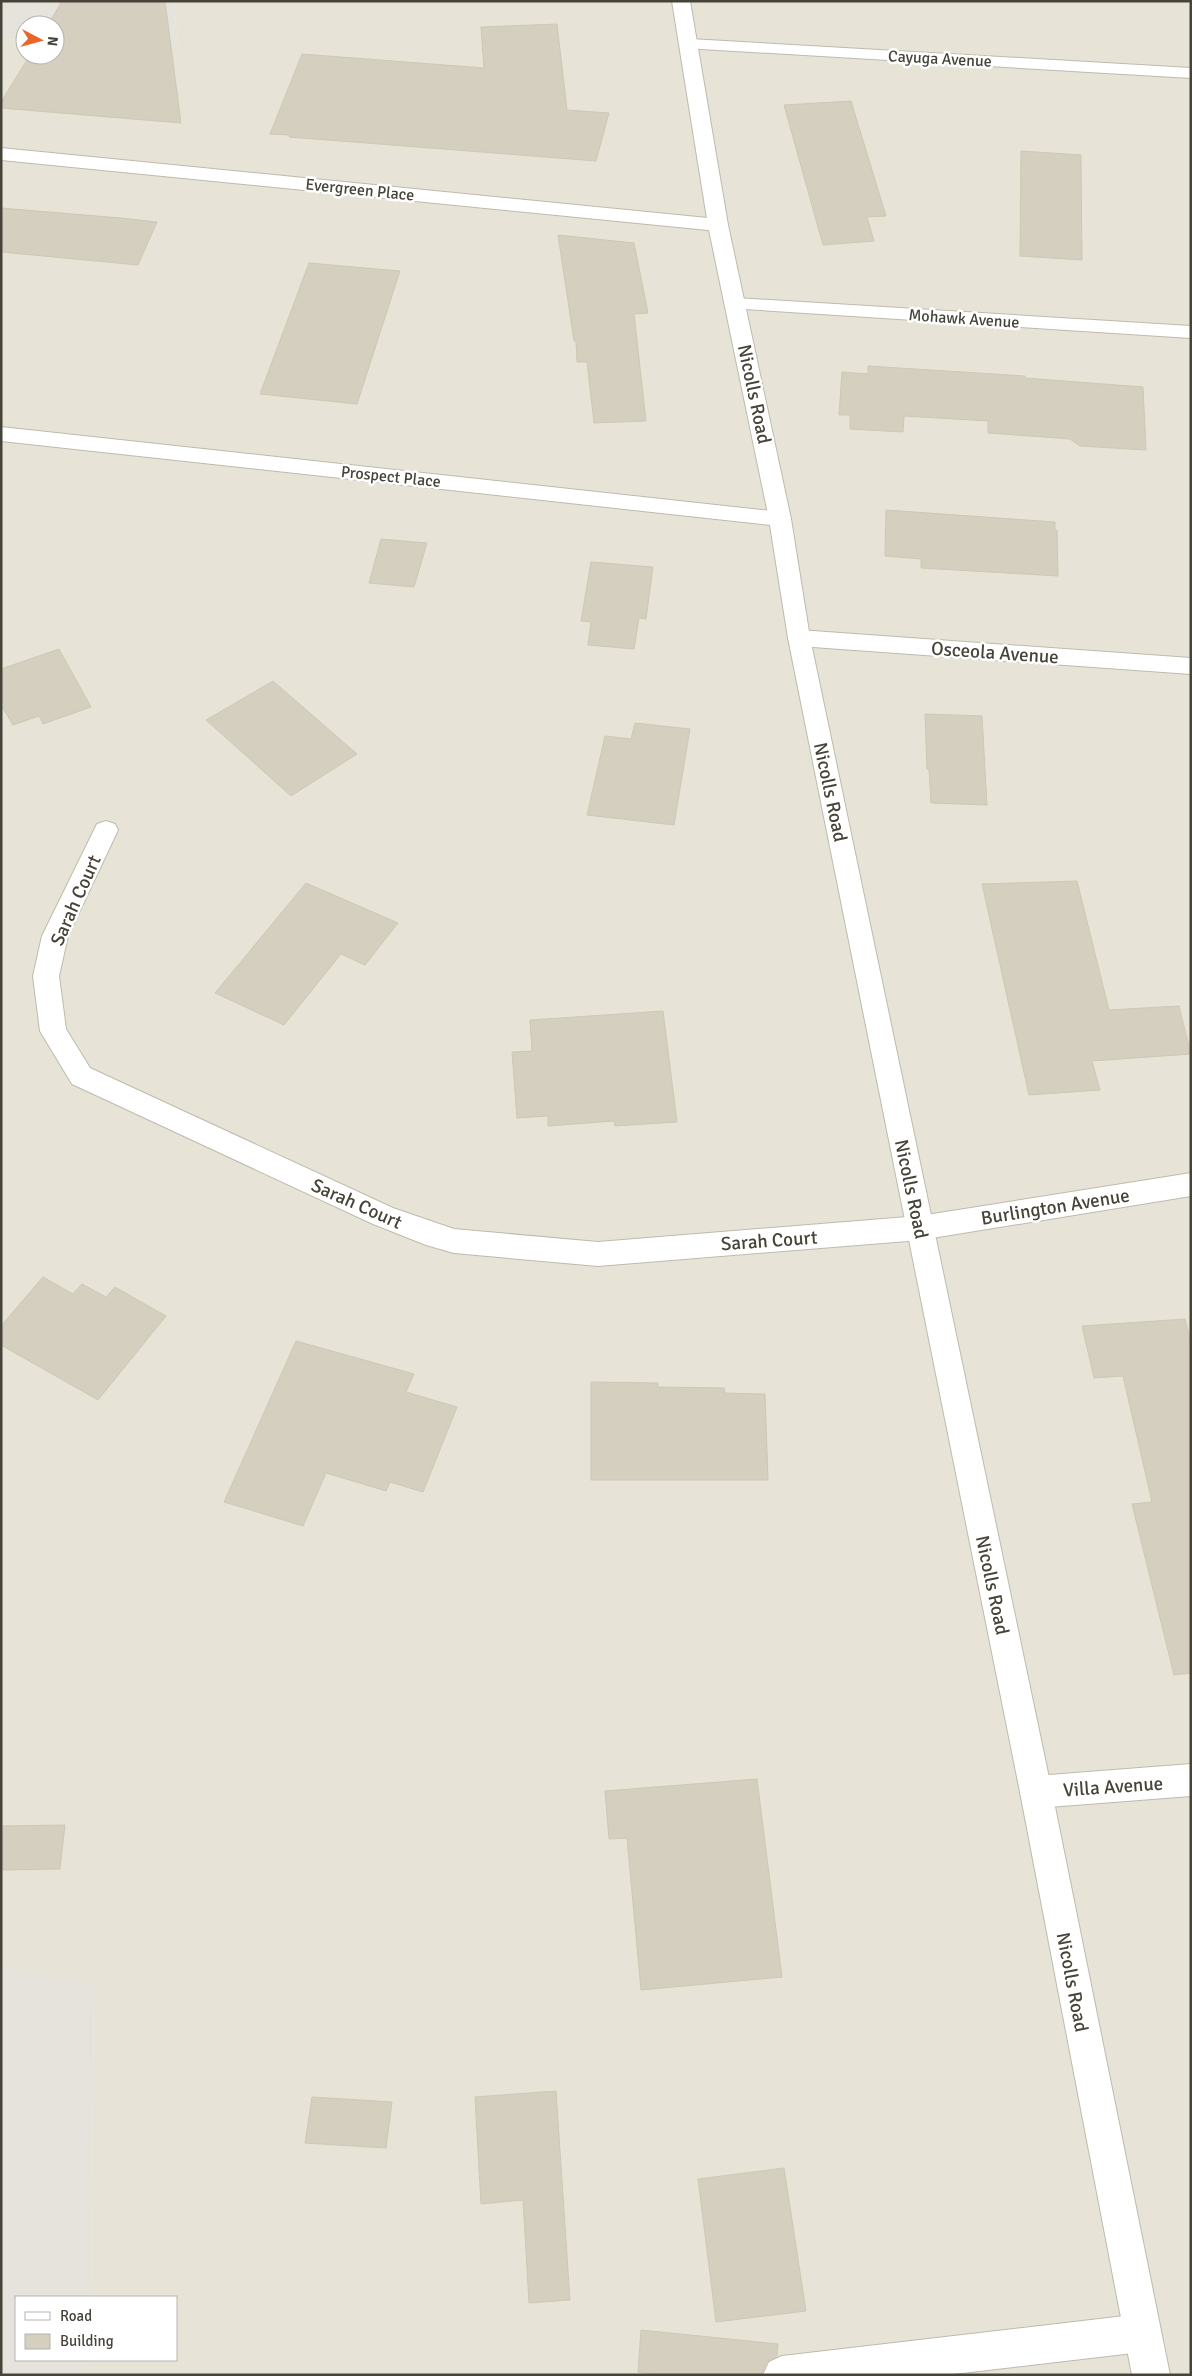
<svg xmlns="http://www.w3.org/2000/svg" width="1192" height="2376" font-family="Signika,sans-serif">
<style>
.residential{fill:#e7e4d7}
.industrial{fill:#e6e3dd}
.building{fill:#d4cfbf;stroke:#cec8b3}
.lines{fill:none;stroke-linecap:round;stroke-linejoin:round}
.service-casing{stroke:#bebbac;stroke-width:2}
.minor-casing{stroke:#bebbac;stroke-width:2}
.tertiary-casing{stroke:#bebbac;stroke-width:2}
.service{fill:#fff;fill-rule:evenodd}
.minor{fill:#fff;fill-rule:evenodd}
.tertiary{fill:#fff;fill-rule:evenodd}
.labels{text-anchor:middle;stroke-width:5;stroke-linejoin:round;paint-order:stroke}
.far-street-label{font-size:16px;fill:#464338;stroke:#fff}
.street-label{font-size:19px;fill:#464338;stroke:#fff}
</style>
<rect width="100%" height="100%" fill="#f3f2e9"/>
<polygon class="residential" points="174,1 1191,1 1191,2375 90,2375 90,2360 176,2360 176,2297 91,2297 94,1985 1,1966 1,39 25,40 25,55 55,55 55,43 178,51"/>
<g class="industrial">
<polygon points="1,1 174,1 178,52 55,43 55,25 25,25 25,40 1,39"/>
<polygon points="1,1966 94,1984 91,2297 16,2297 16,2360 90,2360 90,2375 1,2375"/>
</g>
<g class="building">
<polygon points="62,1 165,1 181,123 1,108 1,102 30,55 55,55 55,25 48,25"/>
<polygon points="557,24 567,110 609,113 596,161 289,137 290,135 270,134 302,54 484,68 481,27"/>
<polygon points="851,101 886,216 867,217 874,241 823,245 784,105"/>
<polygon points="1021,151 1081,155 1082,260 1020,256"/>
<polygon points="1,208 121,218 157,222 138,265 1,252"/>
<polygon points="558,235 634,243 648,313 634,314 646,421 594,423 587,362 577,362 576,341 574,341"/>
<polygon points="309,263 400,271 357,404 260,394"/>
<polygon points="868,366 1025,376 1025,378 1143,387 1146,450 1080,446 1070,439 988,433 988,421 904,416 903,432 850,429 850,415 839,415 842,372 868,374"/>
<polygon points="886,510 1055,522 1055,530 1057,530 1058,576 921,568 921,559 885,556"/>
<polygon points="381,539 427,543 414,587 369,583"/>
<polygon points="591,562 653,567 646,619 639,618 634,649 588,645 591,622 581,621"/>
<polygon points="59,649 91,707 43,724 39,716 13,725 1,705 1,669"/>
<polygon points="273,681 357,754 291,796 206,720"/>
<polygon points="925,714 982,716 987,805 931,803 929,769 927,769"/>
<polygon points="635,723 690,729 674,825 587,815 605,736 631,739"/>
<polygon points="1077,881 1109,1010 1179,1006 1191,1054 1092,1061 1100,1090 1029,1095 982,884"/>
<polygon points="306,883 398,923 365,965 341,954 284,1025 215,993"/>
<polygon points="663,1011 677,1122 615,1126 614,1121 548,1126 548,1116 517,1118 512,1052 532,1051 530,1020"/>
<polygon points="43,1277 73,1294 82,1284 106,1297 115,1287 166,1316 98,1400 1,1345 1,1326"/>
<polygon points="1185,1319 1191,1342 1191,1673 1174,1675 1132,1504 1152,1502 1123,1376 1094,1378 1082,1326"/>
<polygon points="296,1341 414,1374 406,1392 457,1407 423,1492 390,1482 386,1491 326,1473 303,1526 224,1502"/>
<polygon points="591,1382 658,1383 658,1387 725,1388 724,1393 765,1394 768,1480 591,1480"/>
<polygon points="757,1779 782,1977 641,1990 627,1838 609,1839 605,1791"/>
<polygon points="65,1825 60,1869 1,1870 1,1826"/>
<polygon points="556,2091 570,2300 529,2303 523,2200 481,2204 475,2097"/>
<polygon points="312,2097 392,2102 386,2148 305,2143"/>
<polygon points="784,2168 806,2311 716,2322 698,2179"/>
<polygon points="641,2330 778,2344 777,2356 767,2361 761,2375 662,2375 638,2372"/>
</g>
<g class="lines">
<g class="service-casing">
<polygon id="service" points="1142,2314 1155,2320 1161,2333 1155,2346 1142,2352 945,2375 763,2375 769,2362 782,2356"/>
</g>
<g class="minor-casing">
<g id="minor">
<polygon points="690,39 1191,68 1191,78 684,48 681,44 684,40"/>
<polygon points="1,148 718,219 725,221 728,225 725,229 718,231 1,160"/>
<polygon points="736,298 1191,326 1191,338 729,308 726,304 729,300"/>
<polygon points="1,427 780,512 788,514 791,519 788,524 780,526 1,441"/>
<polygon points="799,630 1191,658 1191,674 799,646 791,644 788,638 791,632"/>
<polygon points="106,821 115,824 118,830 68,936 59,976 66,1029 90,1068 393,1208 454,1229 598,1242 920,1216 1191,1173 1191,1196 920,1240 598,1266 454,1253 426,1245 373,1224 72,1084 40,1031 33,976 42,936 94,830 97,824"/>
<polygon points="1191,1764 1191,1796 1036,1808 1024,1804 1020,1792 1024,1780 1036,1776"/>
</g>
</g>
<g class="tertiary-casing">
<polygon id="tertiary" points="672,1 690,1 728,225 791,519 810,638 1052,1792 1170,2375 1132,2375 1020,1792 788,638 769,519 708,225"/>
</g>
<use href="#service" class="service"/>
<use href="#minor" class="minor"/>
<use href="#tertiary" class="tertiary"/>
</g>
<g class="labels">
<g class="far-street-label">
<text transform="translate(940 58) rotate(3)" y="6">Cayuga Avenue</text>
<text transform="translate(360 189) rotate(6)" y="6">Evergreen Place</text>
<text transform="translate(964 318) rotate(4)" y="6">Mohawk Avenue</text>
<text transform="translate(391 476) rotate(6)" y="6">Prospect Place</text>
</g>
<g class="street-label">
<text transform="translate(755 394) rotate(78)" y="7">Nicolls Road</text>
<text transform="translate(995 652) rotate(4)" y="7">Osceola Avenue</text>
<text transform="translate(831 792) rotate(78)" y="7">Nicolls Road</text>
<text transform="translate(75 900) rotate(-66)" y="7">Sarah Court</text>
<text transform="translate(912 1189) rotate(78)" y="7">Nicolls Road</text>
<text transform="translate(357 1203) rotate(24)" y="7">Sarah Court</text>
<text transform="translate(1055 1206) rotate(-9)" y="7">Burlington Avenue</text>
<text transform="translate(769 1240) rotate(-4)" y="7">Sarah Court</text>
<text transform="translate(993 1585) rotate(78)" y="7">Nicolls Road</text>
<text transform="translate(1113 1786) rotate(-4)" y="7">Villa Avenue</text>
<text transform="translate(1073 1982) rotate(79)" y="7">Nicolls Road</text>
</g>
</g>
<rect width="1192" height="2376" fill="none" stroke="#464338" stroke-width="5"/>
<rect x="15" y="2296" width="162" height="65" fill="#ffffff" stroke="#b5b4af"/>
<rect x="25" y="2312" width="25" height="8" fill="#ffffff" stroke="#b5b4af"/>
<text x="60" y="2321" font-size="15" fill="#464338">Road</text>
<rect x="25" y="2334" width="25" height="15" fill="#d4cfbf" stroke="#b5b4af"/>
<text x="60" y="2346" font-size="15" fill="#464338">Building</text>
<g transform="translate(40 40) rotate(96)"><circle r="24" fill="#ffffff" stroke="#b5b4af"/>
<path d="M0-4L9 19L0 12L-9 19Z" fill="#ea6628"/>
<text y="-8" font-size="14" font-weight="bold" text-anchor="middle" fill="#464338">N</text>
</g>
</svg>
